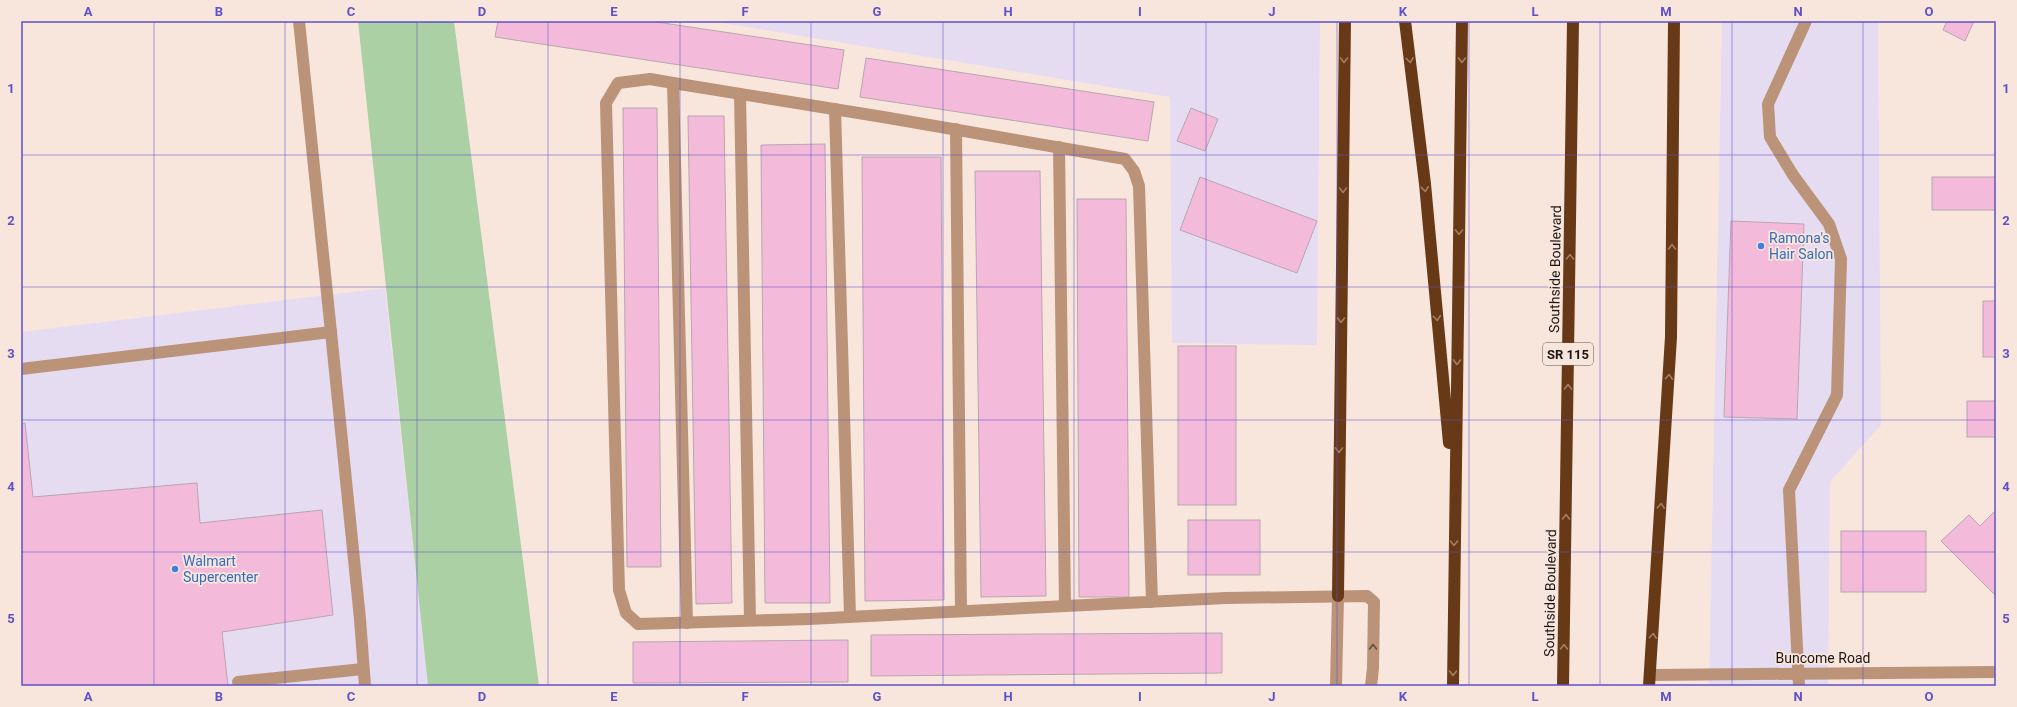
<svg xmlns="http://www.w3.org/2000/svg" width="2017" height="707" font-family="Roboto,sans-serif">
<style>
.commercial{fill:#e5dcf1}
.green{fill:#abd0a4}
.building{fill:#f3bbd9;stroke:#b8a6af}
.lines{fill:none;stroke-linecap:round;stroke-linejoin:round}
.minor{stroke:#bb9379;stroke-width:12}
.highway{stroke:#673916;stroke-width:12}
.oneway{stroke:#a17e66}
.oneway2{stroke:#634e40}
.grid{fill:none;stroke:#5e50c8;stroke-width:1;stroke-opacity:0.55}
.shop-dot{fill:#3f7fe0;stroke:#f8e6dd;stroke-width:1.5}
.labels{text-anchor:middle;stroke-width:3.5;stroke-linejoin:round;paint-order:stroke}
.shield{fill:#f8e6dd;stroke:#5d544f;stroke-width:1}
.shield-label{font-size:13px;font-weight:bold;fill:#1b1512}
.shop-label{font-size:14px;fill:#366cbe;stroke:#f8e6dd;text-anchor:start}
.street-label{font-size:14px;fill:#1b1512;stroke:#f8e6dd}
.neatline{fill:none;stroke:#5e50c8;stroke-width:1.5}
.grid-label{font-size:13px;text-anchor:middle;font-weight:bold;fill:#5e50c8}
</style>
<rect width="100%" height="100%" fill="#f8e6dd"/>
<g class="commercial">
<polygon points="711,21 1320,21 1317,345 1172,343 1170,97"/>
<polygon points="1722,21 1878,21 1881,425 1830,482 1828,686 1709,686"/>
<polygon points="385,288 428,686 21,686 21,332"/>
</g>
<polygon class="green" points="358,21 454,21 539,686 428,686"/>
<g class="building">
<polygon points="498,21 650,21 844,50 838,89 495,37"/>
<polygon points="1947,21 1974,21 1965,41 1943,30"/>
<polygon points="866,58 1154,102 1148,141 860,97"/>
<polygon points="623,108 657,108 661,567 627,567"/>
<polygon points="1191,108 1218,119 1205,151 1177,141"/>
<polygon points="688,116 724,116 732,603 696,604"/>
<polygon points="825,144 830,603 765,603 761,145"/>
<polygon points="862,157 941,157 944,600 865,601"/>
<polygon points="975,171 1040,171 1046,596 981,597"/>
<polygon points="1200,177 1317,221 1297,273 1180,230"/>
<rect x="1932" y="177" width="64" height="33"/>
<polygon points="1077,199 1126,199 1129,597 1079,597"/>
<polygon points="1731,221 1804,224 1797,419 1724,417"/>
<rect x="1983" y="301" width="13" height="56"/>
<rect x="1178" y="346" width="58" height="159"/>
<rect x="1967" y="401" width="29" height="36"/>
<polygon points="25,423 33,497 197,483 200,523 322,510 333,615 222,632 228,686 21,686 21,424"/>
<polygon points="1995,511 1996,512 1995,595 1941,541 1969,515 1980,526"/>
<rect x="1188" y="520" width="72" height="55"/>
<rect x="1841" y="531" width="85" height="61"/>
<polygon points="1222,633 1222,673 871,676 871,635"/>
<polygon points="848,640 848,682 633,683 633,642"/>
</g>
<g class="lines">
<g class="minor">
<polyline points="673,83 687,623"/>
<polyline points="740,94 750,620"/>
<polyline points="835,109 850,616"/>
<polyline points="956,129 961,611"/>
<polyline points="1059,147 1065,606"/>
<polyline points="331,332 360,619 365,686"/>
<polyline points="21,369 331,332 299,21"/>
<polyline points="1152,602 1139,186 1134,171 1125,159 883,117 673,83 650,79 618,83 606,103 619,590 626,613 638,624 809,619 1226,598 1367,596 1374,602 1373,668 1371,686"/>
<polyline points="1650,675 1996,672"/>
<polyline points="238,682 363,669"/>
<polyline points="1336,686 1338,596"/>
<polyline points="1799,686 1789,490 1837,395 1841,259 1829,224 1793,175 1770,137 1768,104 1806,21"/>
</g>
<g class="highway">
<polyline points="1405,21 1425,184 1449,443"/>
<polyline points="1338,596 1345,21"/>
<polyline points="1453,686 1462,21"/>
<polyline points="1563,686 1573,21"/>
<polyline points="1649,686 1671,337 1674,21"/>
</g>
</g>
<defs><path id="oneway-chevron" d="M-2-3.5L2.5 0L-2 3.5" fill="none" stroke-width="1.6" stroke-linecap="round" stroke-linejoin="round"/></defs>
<g class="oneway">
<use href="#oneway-chevron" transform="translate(1344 60) rotate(91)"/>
<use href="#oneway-chevron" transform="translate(1410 60) rotate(83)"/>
<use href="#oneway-chevron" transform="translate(1462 60) rotate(91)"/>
<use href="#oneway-chevron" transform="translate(1425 189) rotate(84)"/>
<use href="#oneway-chevron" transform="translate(1343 190) rotate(91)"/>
<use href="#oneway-chevron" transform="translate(1459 232) rotate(91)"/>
<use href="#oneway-chevron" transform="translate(1672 247) rotate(-90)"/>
<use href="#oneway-chevron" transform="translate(1570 257) rotate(-89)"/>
<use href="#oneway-chevron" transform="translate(1437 318) rotate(85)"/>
<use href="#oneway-chevron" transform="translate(1341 320) rotate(91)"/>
<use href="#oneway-chevron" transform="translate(1457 362) rotate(91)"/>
<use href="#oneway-chevron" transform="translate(1669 377) rotate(-87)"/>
<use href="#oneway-chevron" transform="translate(1568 387) rotate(-89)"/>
<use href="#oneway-chevron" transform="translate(1339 450) rotate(91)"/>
<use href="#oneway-chevron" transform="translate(1661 506) rotate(-87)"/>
<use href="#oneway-chevron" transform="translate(1566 517) rotate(-89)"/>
<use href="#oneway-chevron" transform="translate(1454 543) rotate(90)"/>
<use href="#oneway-chevron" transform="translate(1653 636) rotate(-86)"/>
<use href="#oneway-chevron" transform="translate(1564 647) rotate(-89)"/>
<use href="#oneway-chevron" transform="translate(1453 673) rotate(90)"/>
</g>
<use class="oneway2" href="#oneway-chevron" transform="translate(1373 647) rotate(-90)"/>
<path class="grid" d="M154 21V686M285 21V686M417 21V686M548 21V686M680 21V686M811 21V686M943 21V686M1074 21V686M1206 21V686M1337 21V686M1469 21V686M1600 21V686M1732 21V686M1863 21V686M21 155H1996M21 287H1996M21 420H1996M21 552H1996"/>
<g class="shop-dot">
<circle cx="1761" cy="246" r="4"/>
<circle cx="175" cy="569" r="4"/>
</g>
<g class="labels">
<rect class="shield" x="1543" y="343" width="50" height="22" rx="3"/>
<g class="shield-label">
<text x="1568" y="359">SR 115</text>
</g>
<g class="shop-label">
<text x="1769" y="243">Ramona's<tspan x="1769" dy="16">Hair Salon</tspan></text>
<text x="183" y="566">Walmart<tspan x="183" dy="16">Supercenter</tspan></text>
</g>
<g class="street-label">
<text transform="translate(1555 269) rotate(-89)" y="5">Southside Boulevard</text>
<text transform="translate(1550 593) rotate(-89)" y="5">Southside Boulevard</text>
<text x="1823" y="663">Buncome Road</text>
</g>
</g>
<rect width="2017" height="707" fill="none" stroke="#f8e6dd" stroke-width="44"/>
<rect x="22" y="22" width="1973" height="663" class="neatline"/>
<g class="grid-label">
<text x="88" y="16">A</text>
<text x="219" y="16">B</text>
<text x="351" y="16">C</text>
<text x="482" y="16">D</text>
<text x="614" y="16">E</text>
<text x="745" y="16">F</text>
<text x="877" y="16">G</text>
<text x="1008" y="16">H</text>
<text x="1140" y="16">I</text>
<text x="1272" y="16">J</text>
<text x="1403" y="16">K</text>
<text x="1535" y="16">L</text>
<text x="1666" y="16">M</text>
<text x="1798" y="16">N</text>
<text x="1929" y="16">O</text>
<text x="11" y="93">1</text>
<text x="2006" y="93">1</text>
<text x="11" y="225">2</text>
<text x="2006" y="225">2</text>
<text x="11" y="358">3</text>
<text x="2006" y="358">3</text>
<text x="11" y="491">4</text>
<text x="2006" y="491">4</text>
<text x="11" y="623">5</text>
<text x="2006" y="623">5</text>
<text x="88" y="701">A</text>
<text x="219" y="701">B</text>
<text x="351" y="701">C</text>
<text x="482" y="701">D</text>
<text x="614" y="701">E</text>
<text x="745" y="701">F</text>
<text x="877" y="701">G</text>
<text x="1008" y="701">H</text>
<text x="1140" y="701">I</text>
<text x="1272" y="701">J</text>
<text x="1403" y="701">K</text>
<text x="1535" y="701">L</text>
<text x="1666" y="701">M</text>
<text x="1798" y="701">N</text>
<text x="1929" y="701">O</text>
</g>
</svg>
